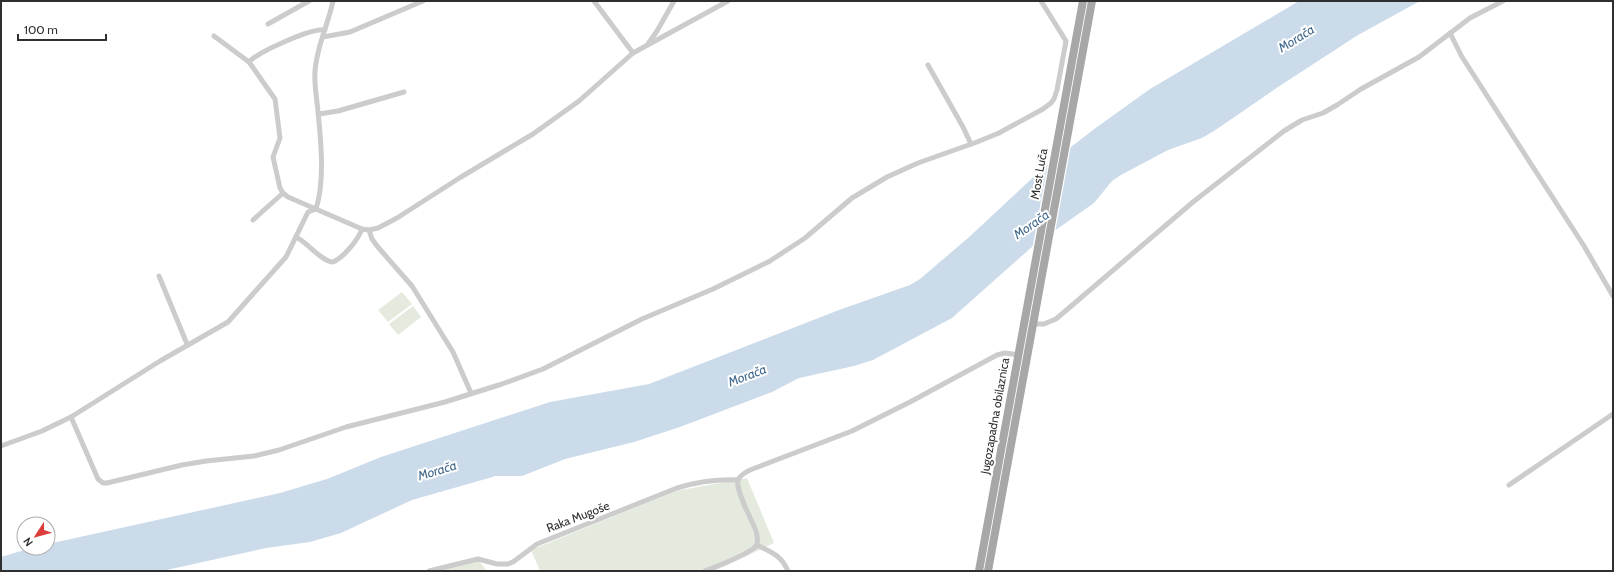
<svg xmlns="http://www.w3.org/2000/svg" width="1614" height="572" font-family="Cabin,sans-serif">
<style>
.green{fill:#e4ebde}
.water{fill:#cbdbea}
.pier{fill:#fff}
.lines{fill:none;stroke-linecap:round;stroke-linejoin:round}
.street{stroke:#ccc;stroke-width:5}
.primary{stroke:#a7a7a7;stroke-width:8}
.labels{text-anchor:middle;stroke-width:4;stroke-linejoin:round;paint-order:stroke}
.street-label{font-size:12px;fill:#2f2f2f;stroke:#fff}
.water-label{font-size:13px;font-style:italic;fill:#41698d;stroke:#fff}
</style>
<rect width="100%" height="100%" fill="#fff"/>
<g class="green">
<polygon points="402,292 412,304 388,322 378,310"/>
<polygon points="413,306 421,317 398,335 389,324"/>
<polygon points="747,478 774,543 714,571 540,571 531,550 676,491"/>
<polygon points="477,559 487,571 432,571"/>
</g>
<polygon class="water" points="1299,1 1420,1 1358,35 1278,87 1214,131 1202,138 1168,150 1121,175 1112,181 1094,203 1033,246 952,318 873,360 854,366 799,378 772,392 680,427 634,442 565,459 522,476 496,476 412,500 341,533 310,542 266,548 162,571 1,571 1,557 31,548 48,548 48,544 280,493 327,479 381,457 550,402 649,384 839,310 910,285 920,279 968,238 1042,169 1097,127 1150,89"/>
<polygon class="pier" points="1071,145 1055,233 1032,250 1048,163"/>
<g class="lines">
<g class="street">
<polyline points="594,1 633,53"/>
<polyline points="268,24 309,1"/>
<polyline points="1450,33 1462,57 1584,246 1613,296"/>
<polyline points="214,36 249,62 275,99 280,138 273,157 280,188 283,193 288,197 362,229 369,230 378,228 397,218 461,177 533,134 579,101 633,53 728,1"/>
<polyline points="323,37 350,32 423,1"/>
<polyline points="648,44 657,31 674,1"/>
<path d="M249 62C258 52 311 28 325 30"/>
<polyline points="928,65 963,127 971,144"/>
<polyline points="319,114 338,111 404,92"/>
<path d="M316 209C325 181 321 141 318 112 317 99 314 85 315 72 316 48 328 25 333 1"/>
<polyline points="253,220 283,193"/>
<polyline points="369,230 372,239 377,246 412,286 453,352 471,393"/>
<path d="M296 237C307 242 322 262 333 262 343 258 358 240 362 229"/>
<polyline points="159,276 187,344"/>
<polyline points="1033,324 1044,324 1056,319 1193,202 1284,131 1302,120 1323,113 1337,105 1361,89 1419,57 1470,18 1503,1"/>
<polyline points="71,417 98,479 103,483 107,483 182,465 206,461 254,456 279,450 346,427 445,402 502,384 543,369 642,319 713,289 770,261 805,238 852,198 887,177 918,163 977,142 999,133 1043,109 1051,103 1054,99 1057,90 1066,41 1041,1"/>
<polyline points="1,446 42,431 71,417 160,361 228,322 286,257 307,214 308,212 316,209"/>
<polyline points="1509,485 1613,414"/>
<path d="M757 545C771 552 781 555 788 571"/>
<path d="M429 571 478 559 497 564H508L513 562 537 544 677 488C697 482 717 479 738 480"/>
<path d="M705 571C715 567 750 554 756 546 759 542 757 536 756 531 752 520 735 490 738 480 740 475 746 472 750 470L852 431 910 402 997 355 1005 353 1019 355"/>
</g>
<g class="primary">
<polyline points="979,571 1083,1"/>
<polyline points="988,571 1092,1"/>
</g>
</g>
<g class="labels">
<g class="street-label">
<text transform="translate(1039 174) rotate(-80)" y="4">Most Luča</text>
<text transform="translate(995 416) rotate(-80)" y="4">Jugozapadna obilaznica</text>
<text transform="translate(578 517) rotate(-21)" y="4">Raka Mugoše</text>
</g>
<g class="water-label">
<text transform="translate(1296 38) rotate(-32)" y="5">Morača</text>
<text transform="translate(1031 224) rotate(-35)" y="5">Morača</text>
<text transform="translate(747 375) rotate(-21)" y="5">Morača</text>
<text transform="translate(437 470) rotate(-17)" y="5">Morača</text>
</g>
</g>
<rect width="1614" height="572" fill="none" stroke="#2f2f2f" stroke-width="4"/>
<g transform="translate(36 536) rotate(234)"><circle r="19" fill="#ffffff" stroke="#acacac"/>
<path d="M0-3L7 15L0 10L-7 15Z" fill="#dc3d3b"/>
<text y="-6" font-size="11" font-weight="bold" text-anchor="middle" fill="#2f2f2f">N</text>
</g>
<path d="M18 34v6h88v-6" fill="none" stroke="#2f2f2f" stroke-width="2"/>
<text x="24" y="34" font-size="12" fill="#2f2f2f" stroke="#ffffff" stroke-width="3" paint-order="stroke">100 m</text>
</svg>
